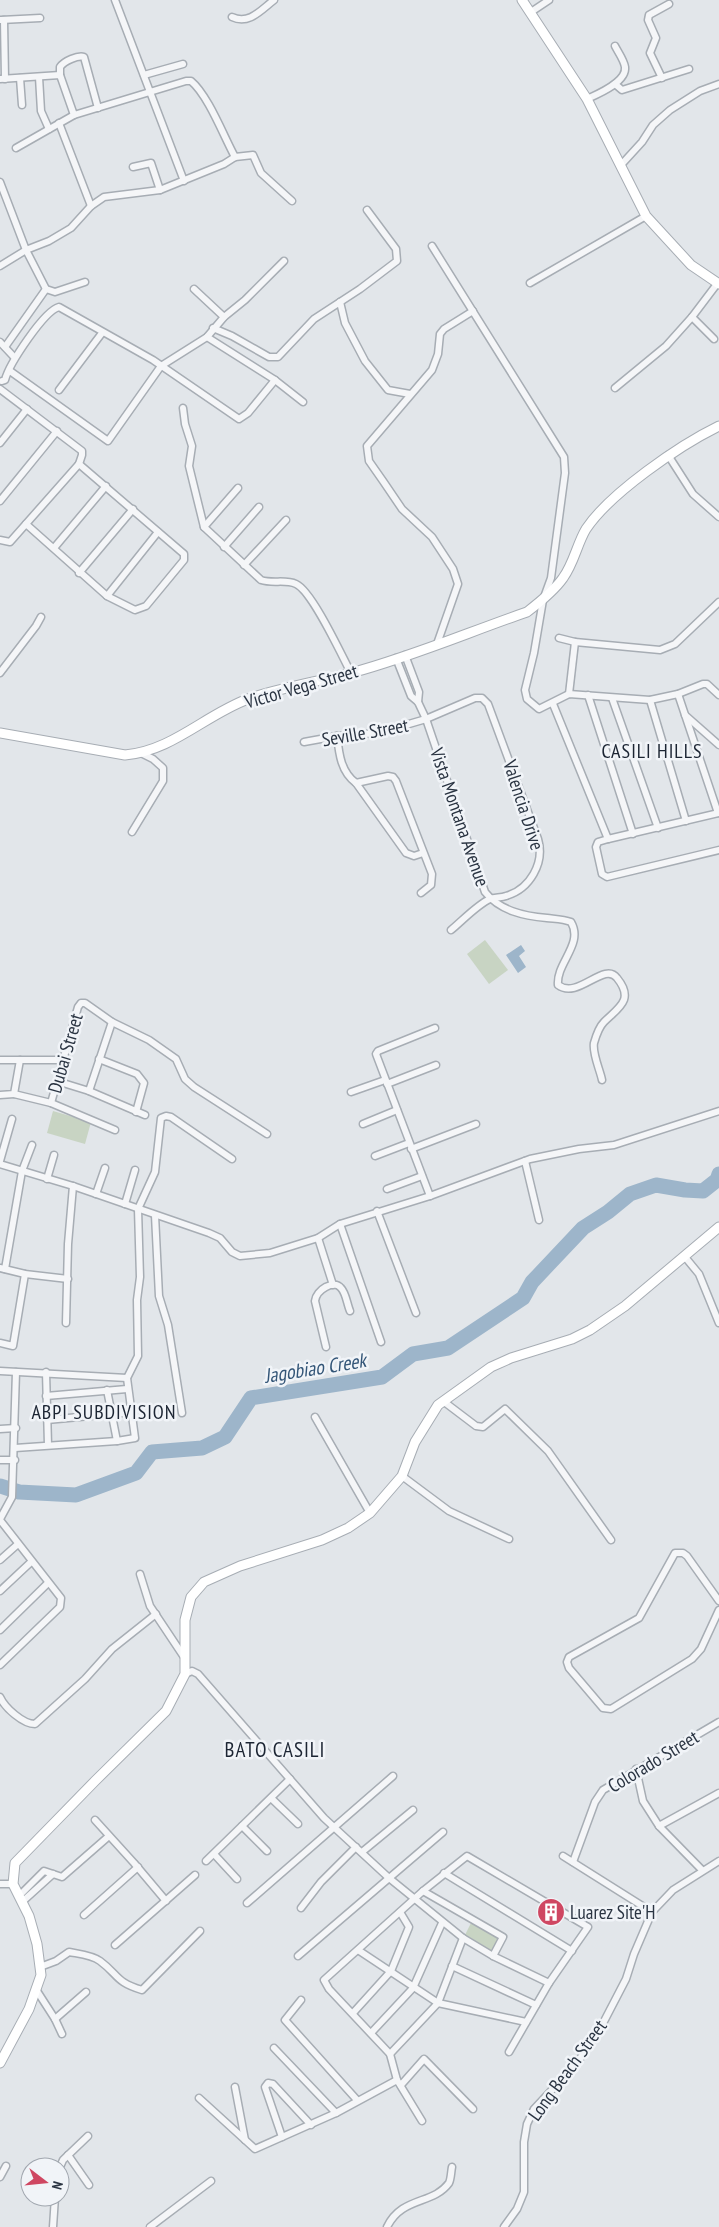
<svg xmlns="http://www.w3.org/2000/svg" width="719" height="2227" font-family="'PT Sans Narrow',sans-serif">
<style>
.green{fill:#c8d4c3}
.water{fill:#9db5ca}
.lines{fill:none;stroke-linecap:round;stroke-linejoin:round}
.river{stroke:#9db5ca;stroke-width:15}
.street-casing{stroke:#a7adb4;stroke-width:9}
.secondary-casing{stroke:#a7adb4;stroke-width:11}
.street{stroke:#f5f6f8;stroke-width:6}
.secondary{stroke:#fff;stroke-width:9}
.labels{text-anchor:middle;stroke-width:5;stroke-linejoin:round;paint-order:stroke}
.street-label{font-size:19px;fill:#2a3442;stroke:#f1f4f8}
.poi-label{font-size:19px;fill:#2a3442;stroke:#f1f4f8;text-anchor:start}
.neighbourhood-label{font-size:20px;letter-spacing:1px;fill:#1c2533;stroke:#f1f4f8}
.water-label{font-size:20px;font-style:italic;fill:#357;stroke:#f1f4f8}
.quarter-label{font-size:21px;letter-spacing:1px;fill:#1c2533;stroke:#f1f4f8}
</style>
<rect width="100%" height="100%" fill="#e2e6ea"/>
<g class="green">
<polygon points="485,940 508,970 489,984 467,954"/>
<polygon points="53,1111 91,1122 85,1144 47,1133"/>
<polygon points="472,1921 500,1937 492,1951 465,1935"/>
</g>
<polygon class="water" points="521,945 525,951 519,956 526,967 518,973 506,955"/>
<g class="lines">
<polyline class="river" points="0,1486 19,1492 76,1495 136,1473 152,1452 202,1448 225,1437 251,1398 382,1377 413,1354 448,1348 523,1298 532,1282 583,1228 608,1212 630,1194 656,1185 685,1190 703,1191 717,1180 719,1174"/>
<g class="street-casing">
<g id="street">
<polyline points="115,0 184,181"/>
<polyline points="531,12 549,0"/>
<path d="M232 17C249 25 261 10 274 0"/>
<polyline points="1,20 40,18"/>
<polyline points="4,20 5,79"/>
<path d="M60 75V67C64 61 78 55 84 57L98 108"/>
<polyline points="144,75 183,64"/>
<polyline points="39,77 41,111 49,129"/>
<polyline points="20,78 22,105"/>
<polyline points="662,78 650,53 656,38 648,20 649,15 669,4"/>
<polyline points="0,79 60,75 74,115"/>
<polyline points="615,84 622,90 689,69"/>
<path d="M587 99C598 94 627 82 625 67 624 60 618 52 615 46"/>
<polyline points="59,123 91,206"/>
<path d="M16 148 74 115 186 81H191C208 95 224 137 235 157"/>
<polyline points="621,165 642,142 653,125 670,110 700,91 719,84"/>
<polyline points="133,167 151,163 160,190"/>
<polyline points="0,182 26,250 46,289 55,292 85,282"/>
<polyline points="432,246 564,457 565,473 551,578 543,600 534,653 525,690 527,699 539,709 569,694 650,700 678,694 703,684 707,684 719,695"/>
<polyline points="0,266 26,250 49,241 71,228 91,206 104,197 160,190 224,164 235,157 253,155 261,173 292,201"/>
<polyline points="530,283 646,216"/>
<polyline points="194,289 224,317"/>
<polyline points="340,302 345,323 365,361 388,390 410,394"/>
<polyline points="692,317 714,339"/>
<polyline points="213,328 232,336 269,357 278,357 314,319 360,289 397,261 396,249 367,210"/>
<polyline points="207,337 275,380 303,402"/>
<polyline points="0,342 14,357"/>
<polyline points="5,347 46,289"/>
<polyline points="10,371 108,441 161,366 207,337 224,317 245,300 284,261"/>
<path d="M2 381 5 380C9 364 44 311 59 307L153 360 239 419 248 413 275 380"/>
<polyline points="615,388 666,346 692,317 717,284"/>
<polyline points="0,389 82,451 82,455 79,464 10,542 0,540"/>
<polyline points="59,390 102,333"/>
<path d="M183 408 185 424 192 446 189 466 204 527 261 580C273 584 285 579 296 584 312 591 341 654 351 673"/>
<polyline points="0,443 27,409"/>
<polyline points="668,455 693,494 719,517"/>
<polyline points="0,501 57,431"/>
<polyline points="26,524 107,596 135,610 146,606 184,560 184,554 79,464"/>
<polyline points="204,527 238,488"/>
<polyline points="224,547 259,507"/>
<polyline points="54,548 106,486"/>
<polyline points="244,565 286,520"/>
<polyline points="79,573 133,509"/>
<polyline points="107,596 158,532"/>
<polyline points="559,638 575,642 660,650 675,644 719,602"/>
<polyline points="437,644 458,584 453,569 432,537 402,509 383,481 369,461 367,446 432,370 438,354 440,334 444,329 473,311"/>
<polyline points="405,655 419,692 418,702"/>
<path d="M396 658 411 696 418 702 426 719 485 892C500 911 524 916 547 918 555 919 563 919 571 922 584 944 556 963 558 985 578 1000 604 961 617 978 635 1000 618 1008 604 1022 599 1027 596 1036 594 1043 592 1053 600 1070 602 1080"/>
<polyline points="0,673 36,626 41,617"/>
<polyline points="569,694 575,642"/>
<polyline points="678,694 718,813"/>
<polyline points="588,695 633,834"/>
<polyline points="612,698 658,828"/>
<polyline points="650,700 686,821"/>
<polyline points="553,704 608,839"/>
<polyline points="685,715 719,745"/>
<path d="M337 736C339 754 341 772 356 783L406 853 414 856 423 853"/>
<path d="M304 742 337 736 378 733 426 719 475 698H482L488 704 538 839C545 863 530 889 506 896 501 898 495 897 490 899 478 904 462 921 451 930"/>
<polyline points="356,783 388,776 393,777 396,781 432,874 431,885 421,893"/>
<polyline points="719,813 608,839 598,842 596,847 602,874 607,877 719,850"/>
<polyline points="132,832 163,781 163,768 153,759 141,753"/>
<polyline points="99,1059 137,1074 144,1083 136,1112"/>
<polyline points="0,1060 63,1060"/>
<polyline points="58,1079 63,1083 89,1091 145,1115"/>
<polyline points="387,1084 436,1065"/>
<polyline points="89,1091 112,1022"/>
<polyline points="351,1092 385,1080"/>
<polyline points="14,1094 51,1103 115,1130"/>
<polyline points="0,1095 14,1094 20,1060"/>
<polyline points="51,1103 78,1007 81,1003 85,1003 112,1022 149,1040 176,1059 185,1079 194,1087 267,1134"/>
<polyline points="363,1124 397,1110"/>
<polyline points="411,1149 476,1124"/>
<polyline points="375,1156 409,1143"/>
<polyline points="0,1161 12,1119"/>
<polyline points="525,1161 539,1220"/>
<polyline points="0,1164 73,1186 209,1233 220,1238 232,1252 240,1256 270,1253 318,1238 340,1224 430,1196 530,1159 579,1149 614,1145 719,1111"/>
<polyline points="47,1179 54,1155"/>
<polyline points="387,1189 422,1176"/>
<polyline points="96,1194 105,1168"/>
<polyline points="430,1196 376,1054 378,1051 435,1028"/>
<polyline points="125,1204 135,1170"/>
<polyline points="377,1211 416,1313"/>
<polyline points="155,1215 159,1296 168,1325 182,1413"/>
<polyline points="340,1224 381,1342"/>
<polyline points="318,1238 333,1285"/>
<polyline points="685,1257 699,1274 719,1323"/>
<polyline points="0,1268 25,1274 68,1279"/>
<polyline points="5,1269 22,1171 32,1145"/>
<polyline points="66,1323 68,1244 73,1186"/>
<polyline points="0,1343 13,1346 25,1274"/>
<path d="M326 1347 315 1301C316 1290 334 1279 341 1288 346 1293 347 1304 350 1311"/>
<polyline points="0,1371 127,1378"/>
<polyline points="46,1372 48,1445"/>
<polyline points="107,1390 117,1441"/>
<polyline points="46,1396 127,1389"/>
<polyline points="443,1401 476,1426 483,1427 505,1409 548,1451 611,1540"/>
<polyline points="315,1417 370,1513"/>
<polyline points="47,1420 132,1412"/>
<polyline points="0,1429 16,1428"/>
<polyline points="15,1448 117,1441 135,1438 127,1378 138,1356 137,1300 140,1277 138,1209 155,1172 161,1118 166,1116 171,1117 232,1159"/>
<polyline points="0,1460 15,1460"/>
<polyline points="402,1476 449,1511 509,1539"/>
<polyline points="0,1519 12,1497 16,1372"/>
<polyline points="0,1520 61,1598 60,1607 0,1665"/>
<polyline points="0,1560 18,1544"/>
<polyline points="140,1574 150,1606 184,1657"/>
<polyline points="0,1591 31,1562"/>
<polyline points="719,1601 687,1556 683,1553 675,1553 639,1618 569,1657 567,1662 569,1668 603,1708 611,1709 692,1659 701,1649 719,1610"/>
<polyline points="0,1630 48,1583"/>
<polyline points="185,1674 192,1671 198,1674 324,1818 389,1878 463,1938 493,1956 549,1983"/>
<path d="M0 1697C5 1708 23 1724 35 1724L85 1679 112 1649 156 1614"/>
<polyline points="636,1769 643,1801 659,1826 702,1870"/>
<polyline points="271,1798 298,1824"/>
<polyline points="95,1820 134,1863 166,1901"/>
<polyline points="242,1826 267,1851"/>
<polyline points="659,1826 719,1793"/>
<polyline points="362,1852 413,1810"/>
<polyline points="214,1854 237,1879"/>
<polyline points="563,1856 652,1912"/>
<polyline points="206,1861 290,1779"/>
<polyline points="573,1862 595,1802 603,1790 719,1722"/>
<polyline points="444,1873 572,1951"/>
<polyline points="0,1884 13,1884"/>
<polyline points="423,1891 503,1937 493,1956"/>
<polyline points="19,1896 44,1871 62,1877 109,1836"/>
<polyline points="22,1902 53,1874"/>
<polyline points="247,1903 393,1776"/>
<polyline points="301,1908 321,1882 356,1847"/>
<polyline points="84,1915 138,1867"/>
<polyline points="115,1945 195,1875"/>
<polyline points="358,1950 438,2003 526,2022"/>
<polyline points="298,1956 443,1832"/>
<polyline points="452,1966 536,2005"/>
<path d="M40 1967 56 1961 69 1952C79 1954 92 1955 100 1961 119 1975 115 1982 142 1990L200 1931"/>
<polyline points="37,1991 55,2019 62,2034"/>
<polyline points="301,2000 285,2020 357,2100"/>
<polyline points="353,2013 391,1971 409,1927 400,1912"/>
<polyline points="55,2019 86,1992"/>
<polyline points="371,2033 413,1988 442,1923"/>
<polyline points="274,2048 336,2113"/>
<polyline points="390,2054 438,2003 463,1938"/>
<polyline points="401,2085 424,2059 473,2109"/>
<polyline points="235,2087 245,2140"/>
<polyline points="199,2098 255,2149 336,2113 397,2080"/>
<polyline points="422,2121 397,2080 390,2054 329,1989 324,1980 423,1891 467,1856 588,1927 549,1983 509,2052"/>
<polyline points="282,2137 265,2087 268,2083 273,2084 311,2125"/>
<polyline points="68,2155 89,2185"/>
<polyline points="60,2167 63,2160 88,2136"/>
<polyline points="0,2177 6,2166"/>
<polyline points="53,2227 55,2197"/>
<polyline points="150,2227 211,2181"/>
<path d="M387 2227C402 2196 433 2205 449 2183 451 2179 451 2172 452 2167"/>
<polyline points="504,2227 517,2209 524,2192 524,2142 527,2124 534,2109 577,2063 599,2031 626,1979 634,1954 652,1912 673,1890 719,1861"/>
</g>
</g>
<g class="secondary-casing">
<g id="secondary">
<polyline points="522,0 587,99 646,216 691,265 719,284"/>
<path d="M0 733 125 755C172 751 205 715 248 699 282 687 317 682 351 673 411 657 469 632 527 612 540 602 554 591 563 578 574 563 577 544 586 529 610 493 680 445 719 426"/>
<polyline points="0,2063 29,2009 41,1975 37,1944 29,1916 13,1884 15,1863 95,1781 166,1711 185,1674 185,1620 191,1597 204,1582 240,1566 322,1540 348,1528 370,1513 402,1476 415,1442 438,1405 491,1367 511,1358 572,1339 590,1330 625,1306 719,1227"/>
</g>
</g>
<use href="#street" class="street"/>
<use href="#secondary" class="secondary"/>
</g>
<defs>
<g id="building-disc" transform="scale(1.4375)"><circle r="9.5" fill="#cf4762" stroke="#f1f4f8"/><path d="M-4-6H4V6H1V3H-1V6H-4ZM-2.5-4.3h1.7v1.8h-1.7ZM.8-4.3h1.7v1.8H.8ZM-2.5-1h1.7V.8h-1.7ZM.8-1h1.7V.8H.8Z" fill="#fff"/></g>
</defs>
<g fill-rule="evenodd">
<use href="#building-disc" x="551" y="1912"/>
</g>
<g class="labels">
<g class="street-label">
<text transform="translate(301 686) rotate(-16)" y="7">Victor Vega Street</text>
<text transform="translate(365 732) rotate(-10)" y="7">Seville Street</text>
<text transform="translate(524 805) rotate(72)" y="7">Valencia Drive</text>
<text transform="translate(460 817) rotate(71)" y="7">Vista Montana Avenue</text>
<text transform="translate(65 1053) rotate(-74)" y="7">Dubai Street</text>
<text transform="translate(653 1761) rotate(-31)" y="7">Colorado Street</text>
<text transform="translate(567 2070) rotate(-54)" y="7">Long Beach Street</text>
</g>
<g class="poi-label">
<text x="570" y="1919">Luarez Site'H</text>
</g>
<g class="neighbourhood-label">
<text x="652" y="758">CASILI HILLS</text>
<text x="104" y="1419">ABPI SUBDIVISION</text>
</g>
<g class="water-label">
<text transform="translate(315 1368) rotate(-9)" y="7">Jagobiao Creek</text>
</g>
<g class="quarter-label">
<text x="275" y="1757">BATO CASILI</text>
</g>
</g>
<g transform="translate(45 2182) rotate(106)"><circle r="24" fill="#f1f4f8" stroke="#a1a7af"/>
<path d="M0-4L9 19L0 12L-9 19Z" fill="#cf4762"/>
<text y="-8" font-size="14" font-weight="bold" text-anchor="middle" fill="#2a3442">N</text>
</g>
</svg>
